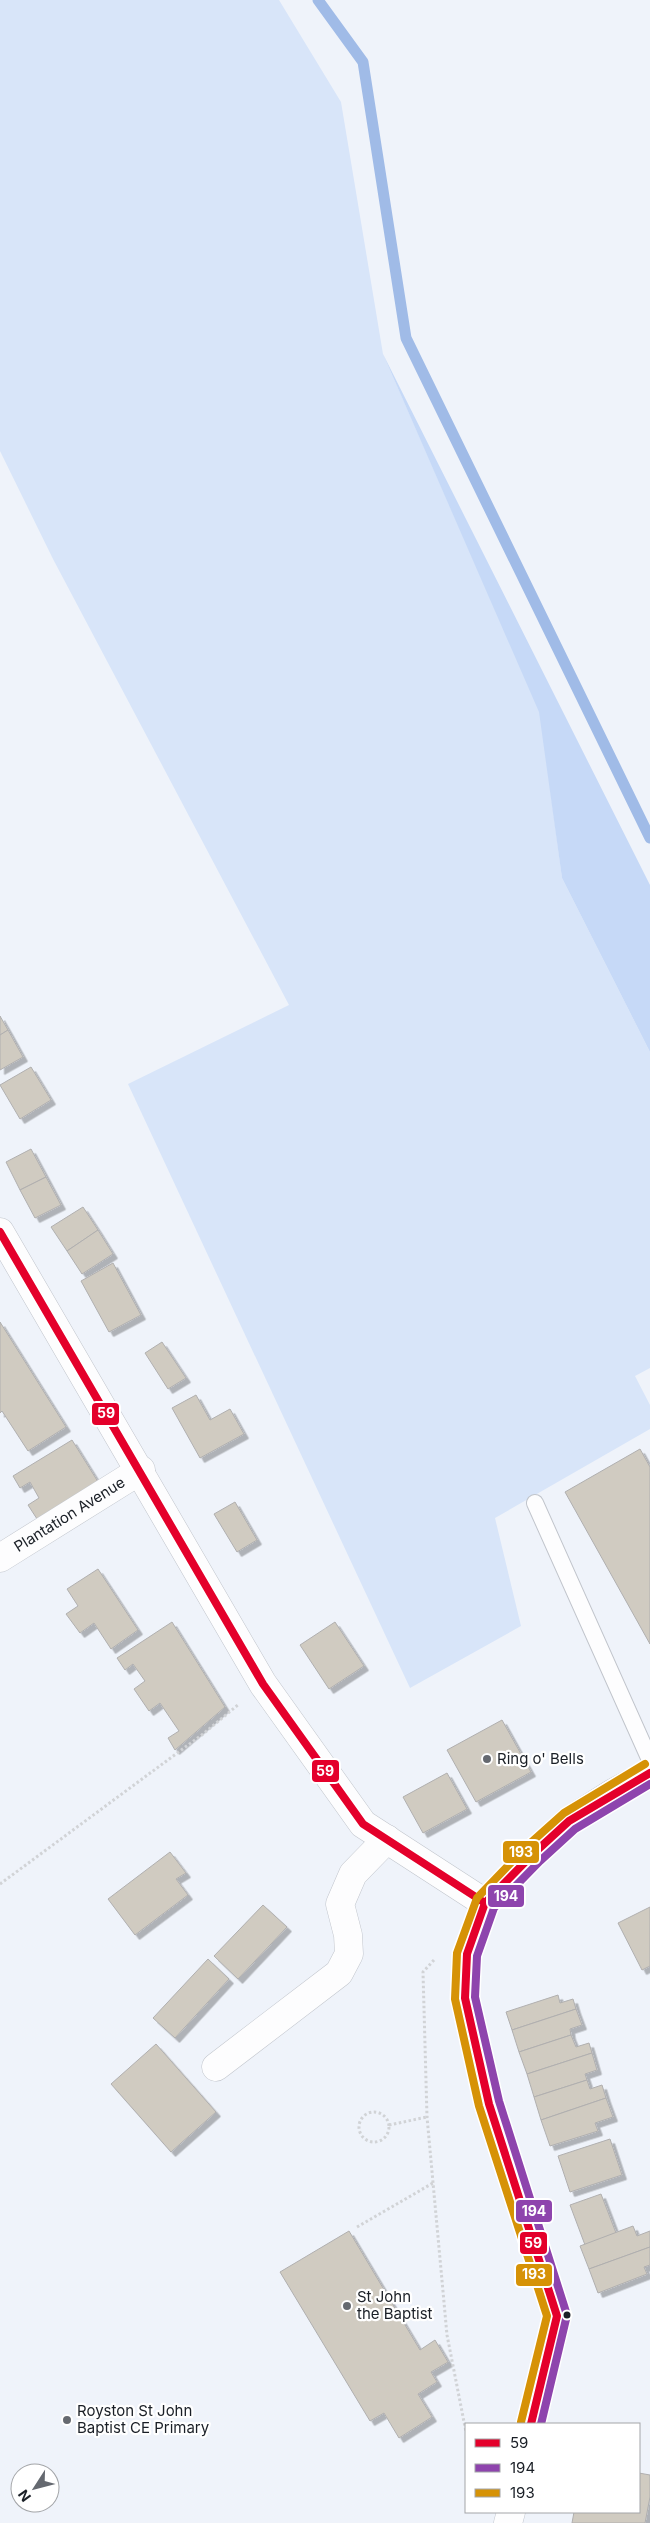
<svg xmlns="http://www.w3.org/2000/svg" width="650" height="2523" font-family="Inter,sans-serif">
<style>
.green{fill:#d8e5f9}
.forest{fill:#c6d9f7}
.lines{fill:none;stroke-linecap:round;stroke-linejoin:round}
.stream{stroke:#a0bbe7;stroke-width:11}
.building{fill:#d0cbc1;stroke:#b0afaf;filter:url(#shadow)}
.service-casing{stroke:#c1c5cc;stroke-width:18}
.minor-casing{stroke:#c1c5cc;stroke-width:29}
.secondary-casing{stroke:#c1c5cc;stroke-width:29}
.path{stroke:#d1d3d6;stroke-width:3;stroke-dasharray:2.5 2.5;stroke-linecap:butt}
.service{stroke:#fdfdfe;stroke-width:16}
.minor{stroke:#fdfdfe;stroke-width:28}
.secondary{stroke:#fdfdfe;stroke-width:28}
.bus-1-casing{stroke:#fff;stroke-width:11}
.bus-2-casing{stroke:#fff;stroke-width:11}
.bus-3-casing{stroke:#fff;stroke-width:11}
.bus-1{stroke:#e4002b;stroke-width:8}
.bus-2{stroke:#8e44ad;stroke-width:8}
.bus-3{stroke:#d69206;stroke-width:8}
.poi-dot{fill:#656970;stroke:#fff;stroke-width:2}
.bus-dot{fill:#1a1f26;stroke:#fff;stroke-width:2}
.labels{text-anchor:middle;stroke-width:4.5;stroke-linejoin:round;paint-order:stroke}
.street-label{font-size:15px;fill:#1a1f26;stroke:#fff}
.poi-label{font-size:15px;fill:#1a1f26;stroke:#fff;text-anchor:start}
.line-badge{stroke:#fff;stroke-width:2}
.badge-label{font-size:14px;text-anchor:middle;font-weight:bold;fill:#fff}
</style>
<defs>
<filter id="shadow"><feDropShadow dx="4.5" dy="4.5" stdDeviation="0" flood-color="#0004"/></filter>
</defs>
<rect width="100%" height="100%" fill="#eff3fa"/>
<polygon class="green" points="0,0 279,0 341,102 383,354 540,712 562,878 650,1052 650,1368 635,1376 650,1405 650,1429 495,1518 521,1626 410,1688 128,1084 289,1005 53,559 0,451"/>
<polygon class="forest" points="383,354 650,885 650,1052 562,878 539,712"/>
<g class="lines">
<polyline class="stream" points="318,0 363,62 406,338 650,838"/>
</g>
<g class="building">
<polygon points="0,1016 8,1030 0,1035"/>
<polygon points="8,1030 23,1057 0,1070 0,1035"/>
<polygon points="31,1067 51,1100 20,1119 0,1085"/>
<polygon points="31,1149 46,1177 20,1190 6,1162"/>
<polygon points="46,1177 61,1205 35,1218 20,1190"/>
<polygon points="83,1207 98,1230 67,1251 51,1227"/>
<polygon points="98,1230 113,1254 82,1274 67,1251"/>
<polygon points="113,1263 141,1315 109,1332 81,1281"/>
<polygon points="0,1322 66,1427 28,1451 2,1411 0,1413"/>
<polygon points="162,1342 186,1378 168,1389 145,1353"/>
<polygon points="196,1395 210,1420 230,1409 244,1434 200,1458 172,1408"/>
<polygon points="72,1440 100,1485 39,1522 28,1505 39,1498 30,1482 20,1488 13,1476"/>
<polygon points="640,1449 650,1467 650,1644 565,1492"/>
<polygon points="235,1502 257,1540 237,1552 214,1514"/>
<polygon points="98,1569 138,1630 111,1649 94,1623 80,1633 66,1614 78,1606 67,1589"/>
<polygon points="172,1622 225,1707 175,1750 168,1738 179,1731 160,1703 149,1711 134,1689 145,1681 133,1664 125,1670 117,1658"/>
<polygon points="335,1622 364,1666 329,1689 300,1645"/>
<polygon points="502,1720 531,1772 476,1802 447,1750"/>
<polygon points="447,1773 467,1809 423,1833 403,1797"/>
<polygon points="170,1852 186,1873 176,1879 188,1895 135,1935 108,1899"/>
<polygon points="263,1905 287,1927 238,1979 214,1956"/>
<polygon points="650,1907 650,1966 642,1970 618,1923"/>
<polygon points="208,1959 229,1979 175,2038 153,2018"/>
<polygon points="558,1995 560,2003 573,1999 576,2009 512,2030 506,2012"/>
<polygon points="576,2009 582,2025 570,2029 571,2035 519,2052 512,2030"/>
<polygon points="571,2035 576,2047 589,2043 592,2053 527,2074 519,2052"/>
<polygon points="156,2044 216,2112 171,2152 111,2084"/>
<polygon points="592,2053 597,2070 585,2074 587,2080 534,2097 527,2074"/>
<polygon points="587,2080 590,2089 602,2085 606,2098 541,2120 534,2097"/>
<polygon points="606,2098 613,2117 595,2123 598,2131 550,2146 541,2120"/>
<polygon points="610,2139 622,2175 570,2192 558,2156"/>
<polygon points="601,2194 616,2233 585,2245 570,2205"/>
<polygon points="633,2226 637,2236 650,2231 650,2247 589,2269 580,2246"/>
<polygon points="349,2231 420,2350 435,2340 448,2362 431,2372 437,2382 418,2394 432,2417 399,2438 384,2413 370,2421 280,2272"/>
<polygon points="650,2247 650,2265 644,2267 647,2274 598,2293 589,2269"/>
<polygon points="639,2473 650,2475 650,2497 645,2523 572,2523 574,2512 639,2512"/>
</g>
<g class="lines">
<g class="service-casing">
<polyline id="service" points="535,1503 650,1760"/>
</g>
<g class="minor-casing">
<g id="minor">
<polyline points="0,1232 263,1684 363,1824 485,1903"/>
<path id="s1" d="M0 1558 141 1470"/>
<polyline points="216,2067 339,1973 349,1954 348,1935 340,1904 353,1874 387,1839"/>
</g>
</g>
<g class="secondary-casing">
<g id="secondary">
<polyline points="531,2424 557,2316 489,2104 465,1998 467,1954 485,1903 533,1854 569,1821 613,1793 650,1773"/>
<polyline points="508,2523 511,2512"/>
</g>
</g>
<g class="path">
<polyline points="0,1884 203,1734 239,1704"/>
<polyline points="434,1960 423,1972 427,2117 447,2335 466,2432"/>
<circle cx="374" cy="2127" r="15"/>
<polyline points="389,2125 427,2117"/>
<polyline points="357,2227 433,2183"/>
</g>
<use href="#service" class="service"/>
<use href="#minor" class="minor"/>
<use href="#secondary" class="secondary"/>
<g class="bus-1-casing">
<g id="bus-1">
<polyline points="0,1232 263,1684 363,1824 485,1903"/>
<polyline points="531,2424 557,2316 489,2104 465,1998 467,1954 485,1903 533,1854 569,1821 650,1773"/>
</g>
</g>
<g class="bus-2-casing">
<polyline id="bus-2" points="541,2424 567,2315 499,2101 475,1997 477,1956 494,1908 540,1861 575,1829 650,1784"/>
</g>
<g class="bus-3-casing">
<polyline id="bus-3" points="521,2422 547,2316 479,2106 455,1999 457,1953 477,1898 526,1847 564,1813 645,1764"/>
</g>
<use href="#bus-1" class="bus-1"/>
<use href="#bus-2" class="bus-2"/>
<use href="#bus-3" class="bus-3"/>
</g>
<g class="poi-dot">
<circle cx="487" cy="1759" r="5"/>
<circle cx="347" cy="2306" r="5"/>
<circle cx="67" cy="2420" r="5"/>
</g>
<circle class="bus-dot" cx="567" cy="2315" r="4.5"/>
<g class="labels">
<g class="street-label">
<text dy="5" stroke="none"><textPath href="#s1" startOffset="82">Plantation Avenue</textPath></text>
</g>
<g class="poi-label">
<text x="497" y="1764">Ring o' Bells</text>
<text x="357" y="2302">St John<tspan x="357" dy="17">the Baptist</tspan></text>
<text x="77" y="2416">Royston St John<tspan x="77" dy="17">Baptist CE Primary</tspan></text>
</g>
</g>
<g class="line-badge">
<rect x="91" y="1402" width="29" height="24" rx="5" fill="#e4002b"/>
<rect x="311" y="1759" width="29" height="24" rx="5" fill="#e4002b"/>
<rect x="502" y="1840" width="38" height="24" rx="5" fill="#d69206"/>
<rect x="487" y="1884" width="38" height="24" rx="5" fill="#8e44ad"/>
<rect x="515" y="2199" width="38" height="24" rx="5" fill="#8e44ad"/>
<rect x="519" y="2231" width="29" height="24" rx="5" fill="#e4002b"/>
<rect x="515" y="2263" width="38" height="24" rx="5" fill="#d69206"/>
</g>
<g class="badge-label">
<text x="106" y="1418">59</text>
<text x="325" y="1776">59</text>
<text x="521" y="1857">193</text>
<text x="506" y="1901">194</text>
<text x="534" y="2216">194</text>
<text x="533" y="2248">59</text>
<text x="534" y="2279">193</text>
</g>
<rect x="465" y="2423" width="175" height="90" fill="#ffffff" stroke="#a3a5a8"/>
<rect x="475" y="2439" width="25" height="8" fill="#e4002b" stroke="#a3a5a8"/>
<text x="510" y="2448" font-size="15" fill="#1a1f26">59</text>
<rect x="475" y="2464" width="25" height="8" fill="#8e44ad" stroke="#a3a5a8"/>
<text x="510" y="2473" font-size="15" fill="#1a1f26">194</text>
<rect x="475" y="2489" width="25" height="8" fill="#d69206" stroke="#a3a5a8"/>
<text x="510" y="2498" font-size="15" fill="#1a1f26">193</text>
<g transform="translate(35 2488) rotate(234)"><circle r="24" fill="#ffffff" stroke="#a3a5a8"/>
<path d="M0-4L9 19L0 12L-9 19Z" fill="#656970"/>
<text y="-8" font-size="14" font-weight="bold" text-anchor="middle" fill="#1a1f26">N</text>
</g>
</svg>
